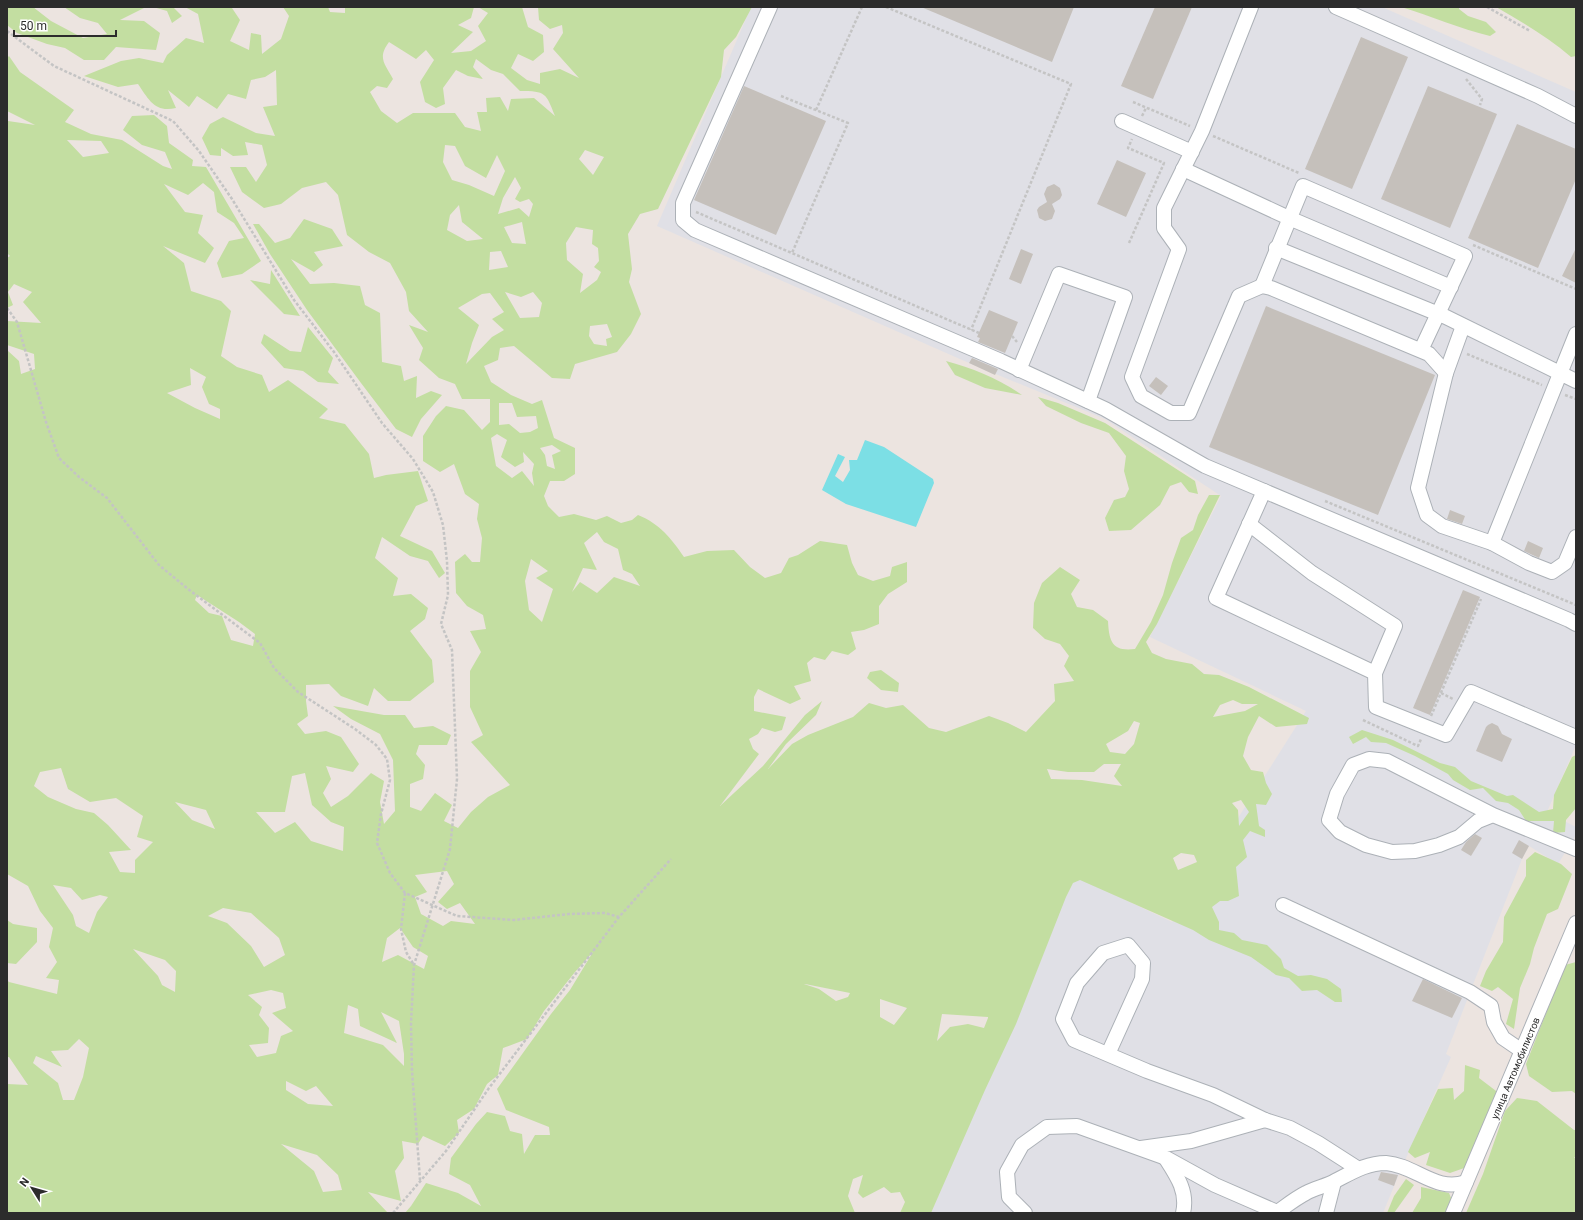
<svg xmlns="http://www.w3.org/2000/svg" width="1583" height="1220" font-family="Roboto,sans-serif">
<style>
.industrial{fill:#e0e0e6}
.green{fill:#c3dea1;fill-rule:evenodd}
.water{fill:#7cdfe5}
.building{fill:#c5c0bb}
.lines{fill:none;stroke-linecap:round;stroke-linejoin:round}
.minor-casing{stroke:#acb1b7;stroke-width:16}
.path{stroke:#c4c4c4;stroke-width:2.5;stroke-dasharray:3 2;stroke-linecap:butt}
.minor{stroke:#fff;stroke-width:14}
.labels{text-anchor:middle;stroke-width:3;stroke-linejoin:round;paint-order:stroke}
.street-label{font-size:10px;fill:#2c2c2c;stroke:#fff}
</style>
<rect width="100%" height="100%" fill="#ece4e0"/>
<polygon class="industrial" points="751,7 1382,7 1576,92 1576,745 1547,812 1576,827 1576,835 1558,864 1529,846 1522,859 1446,1054 1451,1057 1402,1167 1383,1213 931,1213 1073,875 1172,922 1306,711 1150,637 1221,496 1105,419 969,363 657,226"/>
<g class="green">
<polygon points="7,7 33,7 51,21 83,38 107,34 98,23 80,18 64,7 146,7 120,20 144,21 160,33 156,50 116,47 104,60 84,60 65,48 47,44 17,33 7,25"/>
<polygon points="153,7 173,7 182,16 172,23 167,11"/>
<path d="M185 7 232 8 240 20 230 41 249 50 251 33 261 35 262 54 281 39 289 16 283 7H328L330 12 345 13V7H474L471 18 458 25 473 32 451 53 471 51 486 41 478 26 488 13 478 7H522L528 27 543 35 544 52 533 61 518 54 511 68 527 80 540 84V73L560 69 579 78 553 49 563 33 562 25 550 29 539 20 538 7H752L736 37 724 50 721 77 658 209 640 214 628 234 632 269 629 282 641 314 631 334 617 352 575 364 570 379 552 378 514 346 500 348 498 360 484 366 491 382 511 395 532 404 542 400 554 438 575 448V474L564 481H550L544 496 548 506 559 517 574 514 596 520 607 516 621 523 632 520 638 515C660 524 671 538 684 557L707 551 734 550 750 567 765 578 781 573 789 558 798 555 820 541 847 545 852 563 858 575 873 581 890 576 892 567 907 562V582L888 594 879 606V624L864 630 851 632 856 649 848 655 832 651 825 660 814 657 807 663 811 681 794 686 801 699 790 704 758 689 754 697V711L786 717 782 730 775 732 762 728 758 734 749 739 753 749 759 754 720 806 763 766 805 715 822 701 816 715 786 744 768 769 792 744 808 735 853 717 869 703 886 708 903 705 929 728 946 732 989 716 1008 723 1026 732 1055 701 1054 684 1074 681 1064 666 1069 656 1060 644 1045 639 1033 628 1034 603 1042 583 1060 567 1080 580 1071 594 1077 607 1093 610 1108 621C1109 641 1112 652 1135 649L1151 622 1163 595 1172 563 1181 538 1193 530 1198 515 1209 495H1220L1157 624 1146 642 1152 653 1166 659 1192 664 1204 674 1219 675 1249 687 1309 718 1307 724 1276 727 1259 716 1248 737 1243 756 1251 770 1263 772 1266 783 1272 794 1266 805 1256 804 1259 826 1265 830V837L1250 831 1243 840 1247 857 1236 867 1239 896 1228 901H1220L1212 907 1219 922V930L1234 933 1242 940 1267 945 1281 959 1284 968 1298 976 1311 975 1327 979 1341 989 1342 1002H1335L1317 990 1302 991 1289 978 1276 975 1251 957 1209 940 1193 930 1080 880 1073 883 1066 897 1016 1024 985 1090 931 1213H900L905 1202 900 1192 891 1193 884 1187 863 1198 858 1193 863 1175 853 1179 848 1196 855 1213H405L411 1206 426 1183 458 1193 481 1206 470 1185 449 1174 451 1158 476 1124 487 1112 505 1116 510 1131 522 1134 524 1154 535 1135H550L549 1127 506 1110 497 1089 551 1014 570 990 593 952 575 972 544 1011 527 1039 503 1048 498 1075 487 1084 474 1109 457 1120 459 1133 445 1146 423 1136 418 1144 402 1141 404 1158 395 1171 401 1201 368 1192 388 1213H7V1084L28 1085 9 1057H7V980L9 982 57 994 59 980 46 978 57 962 49 947 53 928 40 911 28 886 7 874V350L19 361 21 374 35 369 34 354 7 345V321L41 323 23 302 32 292 14 284 8 292 13 305 7 308V258L10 256 7 253V123L8 121 35 125 7 111V58L9 56 20 72 74 110 65 122 91 134 122 140 163 166 172 169 165 152 142 145 123 130 132 116 154 115 167 126 169 143 193 160 192 166 206 167 261 261 242 274 222 278 217 263 229 241 244 238 234 223 217 212 214 192 203 183 188 195 164 184 185 212 203 215 198 233 214 248 205 263 163 246 184 263 191 291 221 301 231 311 221 356 237 367 262 375 269 392 288 380 328 409 319 418 345 424 369 454 374 478 386 475 418 471 428 501 416 506 400 536 432 551 445 573 439 578 428 561 410 556 382 537 375 558 398 578 393 596 411 594 428 608 425 619 410 631 432 660 434 682 410 701H388L374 688 368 706 341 696 329 684 306 685V701L308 716 297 724 305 734 326 731 341 737 359 764 353 772 326 766 331 779 323 793 331 807 348 796 371 773 384 781 380 802 384 824 395 811 393 760 380 734 351 719 333 706 384 715H405L414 728 433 726 451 735 447 745H419L416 754 425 765 423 779 410 784V807L421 811 435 793 452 805 444 821 458 828 471 812 488 797 510 785 471 742 483 735 470 707V671L481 652 470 631 486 629 483 615 467 606 456 593 455 562 465 554 472 562H480L482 538 477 519 479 504 465 494 454 464 440 472 423 461V436L436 416 446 406 464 410 482 430 490 422V399H462L455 384 439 378 419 360 423 348 409 325 428 332 409 311 406 292 390 263 369 252 347 235 338 195 326 182 302 188 281 204 264 208 242 192 230 167H246L256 182 267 165 262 145 245 142 248 155 233 156 221 148V156L210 155 202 138 210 124 223 117 256 133 275 136 263 107 277 105 276 70 265 77 251 80 246 99 228 94 217 109 197 96 189 107 168 90 176 108C155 113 149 100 138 84L118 87 84 76 121 61 139 58 163 63 167 55 186 38 204 43 198 14ZM389 42 416 59 426 50 434 60 420 82 425 102 436 108 445 104 443 88 456 70 468 76 483 79 473 67 476 59 491 70 503 74 520 91C546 91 546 93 555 116L534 98 511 99 508 111 500 97 486 98 487 112H477L481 131 465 127 455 113H413L397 123 381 111 370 92 377 86 387 88 393 79C385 64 377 58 389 42ZM67 140 101 141 109 153 83 157ZM445 145 455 146 465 166 486 178 497 155 505 171 494 196 469 185 452 180 443 162ZM585 150 604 157 593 175 579 159ZM515 177 521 188 515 199 520 202 529 199 533 204 529 217 519 208 498 214 503 198ZM459 205 462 222 483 239 467 241 447 230 450 215ZM522 222 526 244 512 243 504 227ZM576 227 593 230 592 244 598 248 599 261 594 267 601 272 597 280 580 293 583 274 567 260 566 243ZM501 251 508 267 489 270 490 252ZM533 292 542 303 539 317 520 318 505 292 521 297ZM490 293 504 312 492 319 504 330 492 337 466 364 472 343 479 325 458 308 482 294ZM607 324 612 337 606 339 607 346 594 344 589 336 590 326ZM190 368 206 377 202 387 209 404 220 409V419L195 408 167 393 191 385ZM499 403H512L517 417 536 416 538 428 530 432 520 433 509 424 499 425ZM497 434 507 440 501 457 515 467 524 462 523 452 534 464 532 473 534 486 522 471 512 478 496 466 491 438ZM552 445 561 451 552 455 555 469 547 466 545 455 540 448ZM597 532 604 542 618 549 623 570 632 574 640 586 614 577 597 593 580 582 572 592 583 568 597 570 584 543ZM531 559 548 571 536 578 553 589 542 622 529 610 525 581ZM197 595 239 622 255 634 253 646 231 640 222 616 209 613 195 600ZM1233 700 1242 704H1258L1245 711 1213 717 1220 705ZM1134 721 1140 723 1134 744 1125 754 1110 752 1106 744 1128 731ZM1104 764H1121L1114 776 1122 786 1082 780 1051 779 1047 769 1068 772H1094ZM61 768 68 789 90 802 116 798 143 816 137 837 153 842 135 860V873L120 872 109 852 131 850 108 825 94 813 76 809 48 797 34 786 40 772ZM305 773 312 805 331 822 344 827 343 851 311 841 295 822 275 833 256 812H285L292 776ZM1241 800 1249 812 1239 826 1238 810 1232 803ZM175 802 206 810 215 829 192 820ZM1181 853 1194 855 1197 862 1178 870 1173 858ZM447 871 454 884 438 902 447 909 460 903 475 924 451 921 443 926 421 914 415 897 427 892 415 875ZM53 885 71 888 82 900 100 895 108 897 97 912 89 933 76 926 73 915ZM223 908 251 913 279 938 285 955 264 967 251 946 227 923 208 916ZM400 928 413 947 428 956 424 969 398 955 382 962 387 938ZM133 949 165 960 176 971 175 992 162 985 158 976ZM804 984H805L850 993 848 997 836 1001 819 989ZM271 990 283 993 286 1008 272 1013 293 1031 281 1036 276 1053 257 1057 249 1045 268 1043 269 1028 259 1015 262 1007 248 995ZM880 999 907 1008 894 1025 880 1017ZM348 1005 358 1009 360 1026 397 1043 381 1012 399 1021 404 1054V1066L383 1045 344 1033ZM942 1014 988 1017V1018L984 1028 968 1024 950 1027 937 1041ZM79 1039 89 1048 83 1077 74 1100H63L58 1083 33 1063 36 1056 62 1067 51 1051 68 1050ZM286 1081 306 1091 316 1086 333 1106 308 1104 286 1090ZM281 1144 317 1155 338 1175 342 1190 323 1192 314 1171Z"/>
<path d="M1401 7H1459V9L1468 16 1486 22 1496 32 1490 36C1460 29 1431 16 1401 7Z"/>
<path d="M1496 7H1576V56L1571 57C1548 37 1522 22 1496 7Z"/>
<polygon points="304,219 332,229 343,246 314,252 323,265 314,272 291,259 310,284 334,283 360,286 365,305 380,313 382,362 401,366 404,381 417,376 416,398 431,391 442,395 421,419 412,437 396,429 361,383 307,310 270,254 253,224 259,224 275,243 290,238"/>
<polygon points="271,270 300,316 284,314 250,280 270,284"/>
<polygon points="308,327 333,358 328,372 339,384 318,382 303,371 284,368 261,343 264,334 290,351 301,352"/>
<path d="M946 361C973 368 999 379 1022 395L985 388 955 375Z"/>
<polygon points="1038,397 1058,403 1105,423 1195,481 1198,494 1189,492 1181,482 1170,486 1160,505 1131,530 1109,531 1105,518 1114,500 1125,497 1129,489 1124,471 1126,456 1109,433 1081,423 1046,406"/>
<polygon points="881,670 899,683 898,692 881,690 867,678 870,672"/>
<polygon points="1362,730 1393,740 1440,763 1455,767 1471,781 1507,796 1513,795 1539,812 1553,809 1554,795 1572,757 1576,755 1576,808 1566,820 1565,832 1553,833 1554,821 1526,821 1519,810 1508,803 1496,801 1483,788 1470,790 1453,780 1448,774 1415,756 1386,743 1371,742 1366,737 1353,744 1349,737"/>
<polygon points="1535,852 1561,864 1572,874 1558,909 1547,914 1534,948 1530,964 1520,988 1514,1029 1506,1024 1513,999 1498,987 1492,991 1480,986 1486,971 1503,942 1504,917 1526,876 1526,860"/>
<polygon points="7,920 13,924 37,928 37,942 16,964 7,963"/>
<polygon points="1576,962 1576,1094 1572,1091 1552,1092 1529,1076 1526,1064 1565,965"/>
<polygon points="1465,1065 1480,1070 1479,1078 1500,1094 1467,1167 1450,1173 1426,1165 1430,1152 1415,1158 1408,1152 1438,1089 1453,1088 1454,1100 1464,1091"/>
<polygon points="1517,1098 1537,1101 1574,1130 1576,1130 1576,1157 1574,1157 1576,1159 1576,1213 1466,1213 1483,1174 1505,1111"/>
<polygon points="1406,1179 1414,1185 1394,1213 1387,1213 1394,1196"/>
<polygon points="1421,1187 1449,1193 1454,1205 1449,1213 1412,1213 1421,1198"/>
</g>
<polygon class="water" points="865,440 884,447 933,479 934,483 916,527 846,504 822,490 838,454 845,457 835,476 843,482 850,470 849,460 857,460"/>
<g class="building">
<polygon points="921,7 1074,7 1052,62"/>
<polygon points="1155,7 1192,7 1153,99 1121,86"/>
<polygon points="1361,37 1408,57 1352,189 1305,169"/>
<polygon points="744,86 826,121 776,235 694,200"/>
<polygon points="1428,86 1497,114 1450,228 1381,199"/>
<polygon points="1517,124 1576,149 1576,179 1538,268 1468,238"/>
<polygon points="1117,160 1146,173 1126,217 1097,204"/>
<polygon points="1054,184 1060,188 1062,195 1060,199 1052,204 1055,211 1052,219 1045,221 1039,218 1037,210 1039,207 1047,202 1044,194 1047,187"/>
<polygon points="1576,248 1576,283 1562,276"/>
<polygon points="1021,249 1033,254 1021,284 1009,279"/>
<polygon points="1266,306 1435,375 1378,515 1209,447"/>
<polygon points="989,310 1018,322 1005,353 978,342 980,338 977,337"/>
<polygon points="972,358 998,369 995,375 969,363"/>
<polygon points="1156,377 1168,386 1161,395 1149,386"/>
<polygon points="1450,510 1465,516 1462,524 1447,519"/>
<polygon points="1528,541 1543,548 1539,558 1524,551"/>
<polygon points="1463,590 1480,597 1430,715 1413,708"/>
<polygon points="1492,723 1498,726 1502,734 1512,739 1502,762 1476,751 1486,727 1488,725"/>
<polygon points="1475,834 1482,838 1471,856 1461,850 1466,842"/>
<polygon points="1519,840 1529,846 1522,859 1512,853"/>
<polygon points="1423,979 1462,998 1452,1018 1412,1001"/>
<polygon points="1381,1172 1398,1175 1394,1186 1378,1180"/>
</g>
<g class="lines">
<g class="minor-casing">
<g id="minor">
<polyline points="770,7 683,203 683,220 695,230 1001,361 1105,409 1205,466 1569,620 1576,624"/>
<polyline points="1251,7 1202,131 1164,208 1164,228 1179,249 1132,377 1141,396 1171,413 1189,413 1239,296 1262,286 1271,288 1429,354 1446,373"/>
<polyline points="1336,7 1538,96 1576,116"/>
<polyline points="1122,121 1192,152"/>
<polyline points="1183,169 1289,218 1451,287"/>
<polyline points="1276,248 1446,317 1576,381"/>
<polyline points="1262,286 1303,186 1465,256 1421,350"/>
<polyline points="1463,326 1446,373 1418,488 1427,515 1442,526 1492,543 1529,563 1552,572 1565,563 1576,537"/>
<polyline points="1019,370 1059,274 1125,297 1088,401"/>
<polyline points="1264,491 1216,598 1375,673 1376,707 1446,735 1471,692 1576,737"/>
<polyline points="1249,524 1312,573 1395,626 1375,673"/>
<polyline points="1492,543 1576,334"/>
<polyline points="1493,815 1478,821 1459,837 1439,845 1415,851 1392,852 1366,845 1340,832 1329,820 1337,794 1353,765 1369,759 1387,761 1493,815 1576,849"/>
<polyline points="1283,905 1470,992 1491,1006 1494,1022 1503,1038 1522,1051"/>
<polyline points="1108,1054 1142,979 1143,963 1128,945 1103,953 1077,983 1063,1019 1074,1040 1147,1071 1213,1095 1265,1120 1290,1128 1318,1143 1357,1168"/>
<polyline points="1141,1148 1191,1141 1265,1120"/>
<path d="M1166 1159C1177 1176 1188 1192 1183 1213"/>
<polyline points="1025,1213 1009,1197 1007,1172 1022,1145 1047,1127 1077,1126 1166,1158 1215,1185 1277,1212"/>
<path d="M1276 1213C1286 1206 1296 1198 1306 1193 1315 1188 1326 1186 1335 1181 1351 1173 1366 1163 1386 1163 1415 1165 1436 1193 1466 1182"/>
<polyline points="1326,1213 1334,1182"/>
<polyline points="1453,1213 1576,923"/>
</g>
</g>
<g class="path">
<polyline points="886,7 1071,84 971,330"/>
<polyline points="1487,7 1530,31"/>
<polyline points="7,31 54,66 173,121 199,151 232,199 294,300 334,352 382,423 413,459 433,492 443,525 447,561 448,595 441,624 452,650 457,779 450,849 414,965 411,1023 412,1071 420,1180"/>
<polyline points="1466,79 1482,99 1480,105"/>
<polyline points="781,96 848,123 792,253"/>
<polyline points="1133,102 1190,126"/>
<polyline points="816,110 862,7"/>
<polyline points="1142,116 1146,108"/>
<polyline points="1213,136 1299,173"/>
<polyline points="696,212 979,333"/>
<polyline points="1129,243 1164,163 1128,148 1132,139"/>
<polyline points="1473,245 1576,289"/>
<polyline points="7,308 17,322 46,422 59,458 79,477 107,498 159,565 188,589 260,643 274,668 298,692 355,729 376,745 387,759 390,780 381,814 377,843 390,873 405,893 457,916 514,920 569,914 605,913 619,917"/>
<polyline points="1012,336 1017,342"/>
<polyline points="1467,354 1542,385"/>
<polyline points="1565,395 1576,399"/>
<polyline points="1325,501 1576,605"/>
<polyline points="1441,693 1453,699"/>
<polyline points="1431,716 1481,599"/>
<polyline points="1363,720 1418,746 1421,739"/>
<polyline points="405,893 401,929 406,952 414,965"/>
<polyline points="393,1213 446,1151 489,1088 619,917 671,859"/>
</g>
<use href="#minor" class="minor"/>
</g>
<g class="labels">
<g class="street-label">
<text transform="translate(1515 1068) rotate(-67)" y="4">улица Автомобилистов</text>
</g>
</g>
<rect width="1583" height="1220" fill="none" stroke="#2c2c2c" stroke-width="16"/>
<g transform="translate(32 1188) rotate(307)" stroke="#ffffff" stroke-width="3" paint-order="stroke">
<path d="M0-3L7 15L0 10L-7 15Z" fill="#2c2c2c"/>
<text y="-6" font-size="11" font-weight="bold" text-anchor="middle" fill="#2c2c2c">N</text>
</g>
<path d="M14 30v6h102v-6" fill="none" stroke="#2c2c2c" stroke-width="2"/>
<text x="20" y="30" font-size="12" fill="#2c2c2c" stroke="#ffffff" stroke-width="3" paint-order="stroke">50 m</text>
</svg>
